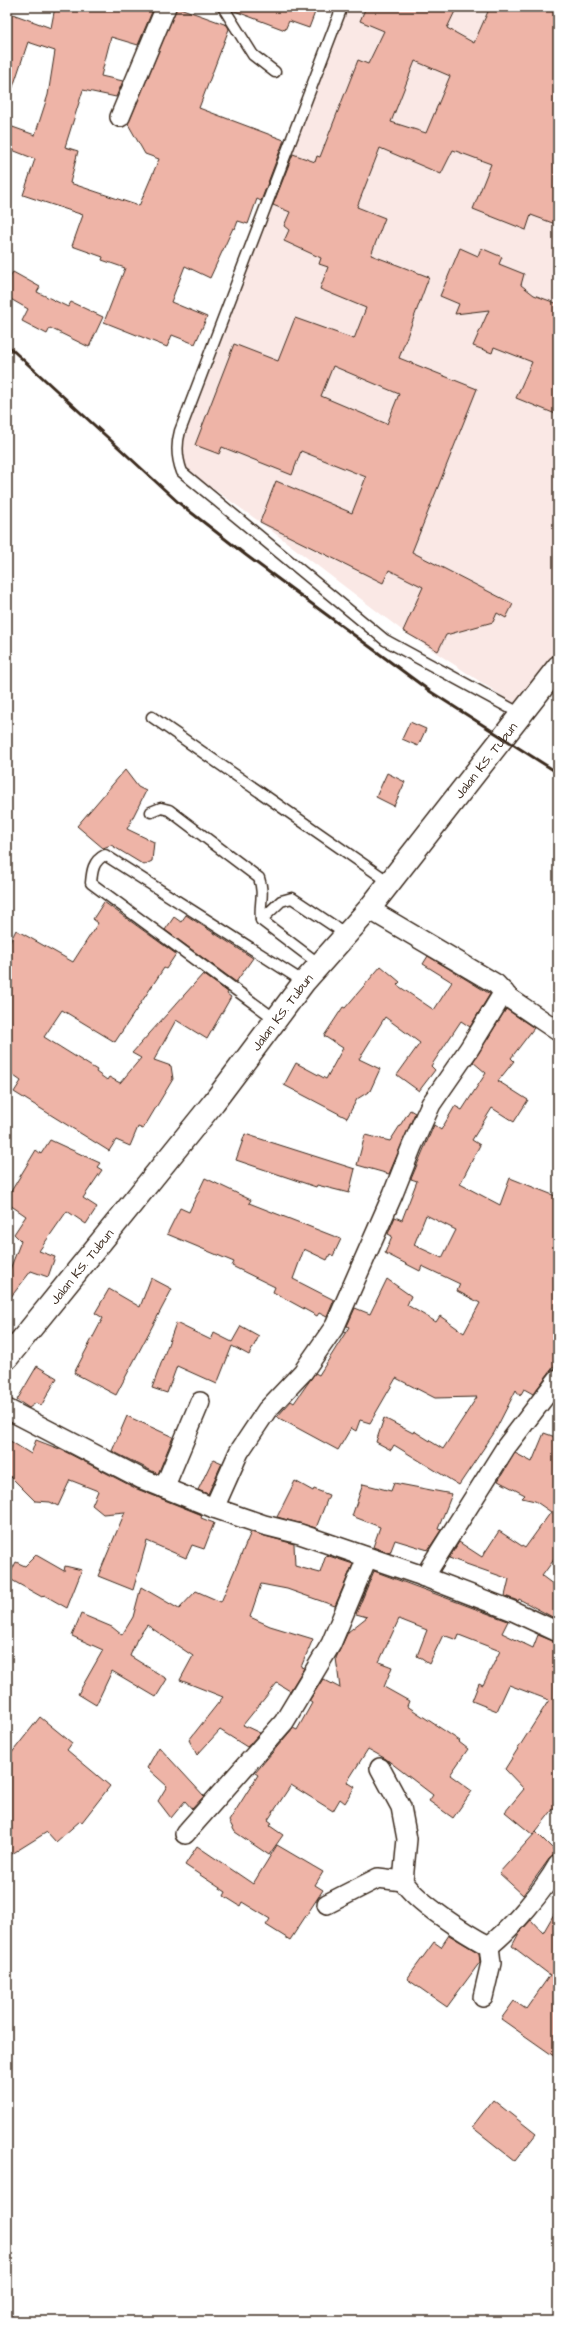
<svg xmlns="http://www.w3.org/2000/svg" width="565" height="2328" font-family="'Architects Daughter',sans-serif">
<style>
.built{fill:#fae8e5}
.building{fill:#eeb4a7;stroke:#3b2a1e;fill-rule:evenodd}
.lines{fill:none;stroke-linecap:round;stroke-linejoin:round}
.service-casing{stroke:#3b2a1e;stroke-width:13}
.minor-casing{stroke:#3b2a1e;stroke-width:22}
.secondary-casing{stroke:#3b2a1e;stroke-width:25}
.service{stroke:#fff;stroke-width:10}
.minor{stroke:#fff;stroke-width:19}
.secondary{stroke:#fff;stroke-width:22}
.rail{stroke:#3b2a1e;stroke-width:3}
.labels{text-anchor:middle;stroke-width:4;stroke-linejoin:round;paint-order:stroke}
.street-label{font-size:13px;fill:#3b2a1e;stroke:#fff}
</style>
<rect width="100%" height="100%" fill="#fff"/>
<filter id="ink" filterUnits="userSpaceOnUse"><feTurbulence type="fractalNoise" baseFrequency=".025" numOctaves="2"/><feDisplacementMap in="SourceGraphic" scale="8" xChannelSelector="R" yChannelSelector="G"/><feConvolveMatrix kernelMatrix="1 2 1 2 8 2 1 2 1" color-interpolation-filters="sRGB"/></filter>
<g filter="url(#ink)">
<polygon class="built" points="345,7 558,7 558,658 525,711 403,631 260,522 181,466 181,430"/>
<g class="building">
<polygon points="55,7 154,7 138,45 111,37 101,76 123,81 116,97 83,90 65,147 78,151 70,183 139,206 159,159 145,154 128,124 177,7 227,25 229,29 199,108 284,140 261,201 257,199 248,224 238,221 235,229 233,228 210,278 185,266 171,302 207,317 195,344 172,335 167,347 104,322 125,268 102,260 103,257 72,246 83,215 23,195 35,159 7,148 7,125 35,135 48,95 55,51 28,42 10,96 7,96 7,12 51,28"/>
<polygon points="231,7 317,7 309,28 289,21 285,30 232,10"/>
<path d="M366 7H457L447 28 474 43 490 7H543L558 12V225L531 215 526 230 473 209 491 164 453 150 441 174 380 148 357 207 385 218 371 255 429 277 399 358 477 389 412 552 513 604 506 618 497 613 493 622 446 635 438 651 403 631 423 587 389 570 383 583 260 522 276 481 352 513 366 477 301 451 292 475 222 447 219 454 195 445 234 344 278 361 295 318 354 339 366 308 320 289 328 267 319 264 321 258 284 241 289 230 284 226 290 212 273 205 293 154 315 162 317 156 320 157 358 60 368 64 384 31 360 21ZM415 61 450 76 426 133 391 122ZM333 366 399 394 387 424 321 396Z"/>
<polygon points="460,248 478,256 481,248 502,257 499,264 524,274 521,285 534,295 558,304 558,415 516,398 532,362 494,347 492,353 473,346 489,310 455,314 459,304 440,296"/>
<polygon points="13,272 40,287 37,292 68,307 71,302 103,317 89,347 50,328 47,334 22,321 28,309 7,297 7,282"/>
<polygon points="410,722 426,729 418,746 402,739"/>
<polygon points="125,770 138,787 146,791 127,829 154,842 152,861 144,865 111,845 103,848 77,826"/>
<polygon points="387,773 405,782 394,806 376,797"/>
<polygon points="104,902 176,954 166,969 164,968 115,1042 62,1010 44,1037 97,1070 96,1072 107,1080 109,1077 120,1083 141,1058 132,1053 203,974 228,992 227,994 231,997 207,1039 176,1020 154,1060 171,1066 173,1079 143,1129 138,1127 130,1146 116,1140 109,1151 14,1092 21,1081 7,1071 7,948 16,930 73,962 98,923 93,919"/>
<polygon points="186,915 253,958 236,982 165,930 174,917 181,922"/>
<polygon points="428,956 490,994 470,1027 461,1021 431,1066 435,1070 419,1091 397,1075 420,1043 385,1017 359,1059 380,1069 370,1091 357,1099 347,1118 284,1085 296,1063 326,1079 343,1048 324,1036 343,1007 345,1008 381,966 400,982 397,985 434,1010 452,982 423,964"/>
<path d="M506 1009 534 1028 511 1058 514 1061 498 1081 528 1100 514 1122 492 1108 472 1140 480 1145 460 1184 500 1205 510 1178 558 1197V1361L533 1394 524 1389 520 1396 516 1390 494 1433 459 1485 394 1445 391 1450 376 1442 384 1418 413 1433 414 1431 443 1449 477 1397 435 1398 396 1378 370 1423 360 1420 356 1431 351 1428 338 1450 277 1417 291 1401 294 1403 315 1373 319 1375 349 1327 347 1326 355 1308 370 1314 387 1279 411 1296 407 1305 436 1322 440 1316 464 1333 480 1303 457 1291 460 1284 422 1266 420 1271 385 1253 392 1236 388 1234 395 1217 402 1220 417 1181 411 1179 434 1125 441 1130 455 1106 462 1110 486 1073 473 1062ZM426 1215 456 1230 442 1258 414 1245Z"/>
<polygon points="410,1110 415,1113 389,1174 357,1165 365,1135 390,1141"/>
<polygon points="245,1134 355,1169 349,1193 317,1185 316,1187 236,1160"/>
<polygon points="50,1140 100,1163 97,1167 102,1170 83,1198 97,1207 86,1224 67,1211 39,1251 55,1257 48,1277 31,1271 7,1302 7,1277 21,1241 14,1234 26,1216 7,1203 7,1198 36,1150 41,1154"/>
<polygon points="205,1178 251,1200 249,1203 341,1239 333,1256 330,1254 327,1260 304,1249 293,1279 334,1300 327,1317 319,1313 317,1316 273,1292 275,1287 232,1266 234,1262 167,1234 180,1208 189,1212"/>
<polygon points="151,1278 172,1289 116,1395 74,1373 103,1318 95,1313 109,1289 140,1307"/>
<polygon points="176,1323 211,1340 214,1333 232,1342 241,1326 259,1336 249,1355 232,1346 217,1384 177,1366 167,1393 152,1388"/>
<polygon points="37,1366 57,1378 41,1406 36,1403 29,1408 17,1400"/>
<polygon points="127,1416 173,1437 158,1474 112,1451"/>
<polygon points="544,1433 558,1438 558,1554 542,1576 558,1588 558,1620 519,1599 518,1601 505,1596 509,1579 449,1558 459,1542 482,1557 499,1531 525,1548 551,1512 535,1501 522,1498 525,1495 498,1481 515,1453 532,1462"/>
<polygon points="7,1439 31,1454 36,1440 62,1450 137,1489 202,1515 201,1518 214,1523 204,1549 192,1545 186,1558 147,1541 133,1590 98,1576 125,1512 103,1514 92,1505 98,1491 70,1480 58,1506 50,1502 35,1501 7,1473"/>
<polygon points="213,1459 222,1463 208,1494 198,1490"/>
<polygon points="295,1481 313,1491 314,1489 329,1495 316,1528 277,1517"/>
<polygon points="394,1483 452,1494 438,1529 441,1530 428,1550 395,1540 390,1553 373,1547 380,1527 352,1516 363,1484 391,1491"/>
<polygon points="251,1532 294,1544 295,1566 320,1573 326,1555 353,1564 335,1606 287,1589 261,1584 250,1617 270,1626 313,1639 301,1667 304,1668 290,1691 277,1683 243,1725 260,1733 247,1747 220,1730 197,1755 189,1740 223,1697 180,1680 193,1656 147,1625 137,1639 130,1656 167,1679 156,1697 112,1671 96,1705 78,1694 103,1650 72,1636 81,1614 112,1627 122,1635 133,1617 141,1587 179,1609 196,1591 221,1602"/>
<polygon points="36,1555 64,1571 65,1566 82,1570 67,1608 44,1595 42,1597 8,1578 16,1562 25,1566"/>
<polygon points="374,1571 508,1621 502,1633 533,1648 538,1635 558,1643 558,1803 533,1835 505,1812 524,1789 505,1769 549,1700 509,1685 497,1711 472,1701 479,1683 483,1685 500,1651 459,1635 457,1640 443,1635 429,1664 417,1656 427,1630 399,1619 379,1662 392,1667 384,1687 409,1701 407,1706 460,1741 459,1742 468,1749 450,1775 472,1791 453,1818 429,1801 433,1795 386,1759 368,1749 347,1782 355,1787 345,1803 340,1799 333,1811 291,1785 268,1820 272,1823 270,1826 283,1835 269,1855 235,1832 229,1821 258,1775 255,1773 293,1728 297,1730 312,1703 309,1701 323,1679 340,1688 336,1658 348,1632 367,1617 356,1614"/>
<polygon points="40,1717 72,1743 67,1750 110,1786 82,1822 80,1821 56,1842 47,1832 7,1857 7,1759"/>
<polygon points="159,1747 204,1796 192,1809 185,1801 171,1818 158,1801 167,1786 147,1768"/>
<polygon points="536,1832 558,1854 549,1859 523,1895 499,1873"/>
<polygon points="277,1845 323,1872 315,1885 323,1890 290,1940 266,1925 270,1919 242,1902 240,1906 224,1896 226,1892 185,1865 197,1846 253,1884"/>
<polygon points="558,1907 558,2059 501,2019 514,2001 526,2009 550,1975 512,1946 519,1933 531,1920 543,1933"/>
<polygon points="449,1935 479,1953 480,1962 447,2007 407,1979 434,1942 441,1947"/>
<polygon points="493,2100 536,2134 515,2161 472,2127"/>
</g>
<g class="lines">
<g class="service-casing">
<g id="service">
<polyline points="223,7 253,55 275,72"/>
<path d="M342 7 180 431C176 445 177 459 182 472L385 640 521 714"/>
<polyline points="152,717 389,882"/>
<path d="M151 812 161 808 169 810 259 878C265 896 259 902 261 920L319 964"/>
<polyline points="261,920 281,901 292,898 346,934"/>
<path d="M275 1019 91 883C92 871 93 861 105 855L304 982"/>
</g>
</g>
<g class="minor-casing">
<g id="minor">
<polyline points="120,117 166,7"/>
<polyline points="369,909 496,984 509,998 558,1031"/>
<polyline points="7,1409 142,1479 214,1508 264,1525 300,1534 417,1574 513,1611 558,1632"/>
<polyline points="164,1488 200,1402"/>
<polyline points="214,1508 239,1452 267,1410 303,1372 335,1326 393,1194 412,1146 431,1104 469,1049 504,992"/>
<polyline points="424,1577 506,1447 558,1379"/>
<path d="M380 1768 401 1807 407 1839 403 1881C416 1902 466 1934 489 1946 512 1928 544 1890 558 1865"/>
<polyline points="185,1834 284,1722 331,1644 367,1558"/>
<polyline points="327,1904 378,1878 403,1881"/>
<polyline points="483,1997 491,1963 489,1946"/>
</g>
</g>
<g class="secondary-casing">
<g id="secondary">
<path id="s1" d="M7 1358 214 1102 304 982 369 909 558 667"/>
</g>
</g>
<use href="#service" class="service"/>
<use href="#minor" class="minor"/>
<use href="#secondary" class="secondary"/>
<polyline class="rail" points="7,345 179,503 247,556 431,692 558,773"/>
</g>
</g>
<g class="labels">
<g class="street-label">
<text dy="5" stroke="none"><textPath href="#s1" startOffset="766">Jalan KS. Tubun</textPath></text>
<text dy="5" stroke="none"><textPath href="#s1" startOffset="442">Jalan KS. Tubun</textPath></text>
<text dy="5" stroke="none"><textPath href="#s1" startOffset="118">Jalan KS. Tubun</textPath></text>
</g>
</g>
<rect width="565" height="2328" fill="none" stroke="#fff" stroke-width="24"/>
<rect x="12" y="12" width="541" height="2304" fill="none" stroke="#3b2a1e" stroke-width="1.5" filter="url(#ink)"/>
</svg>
